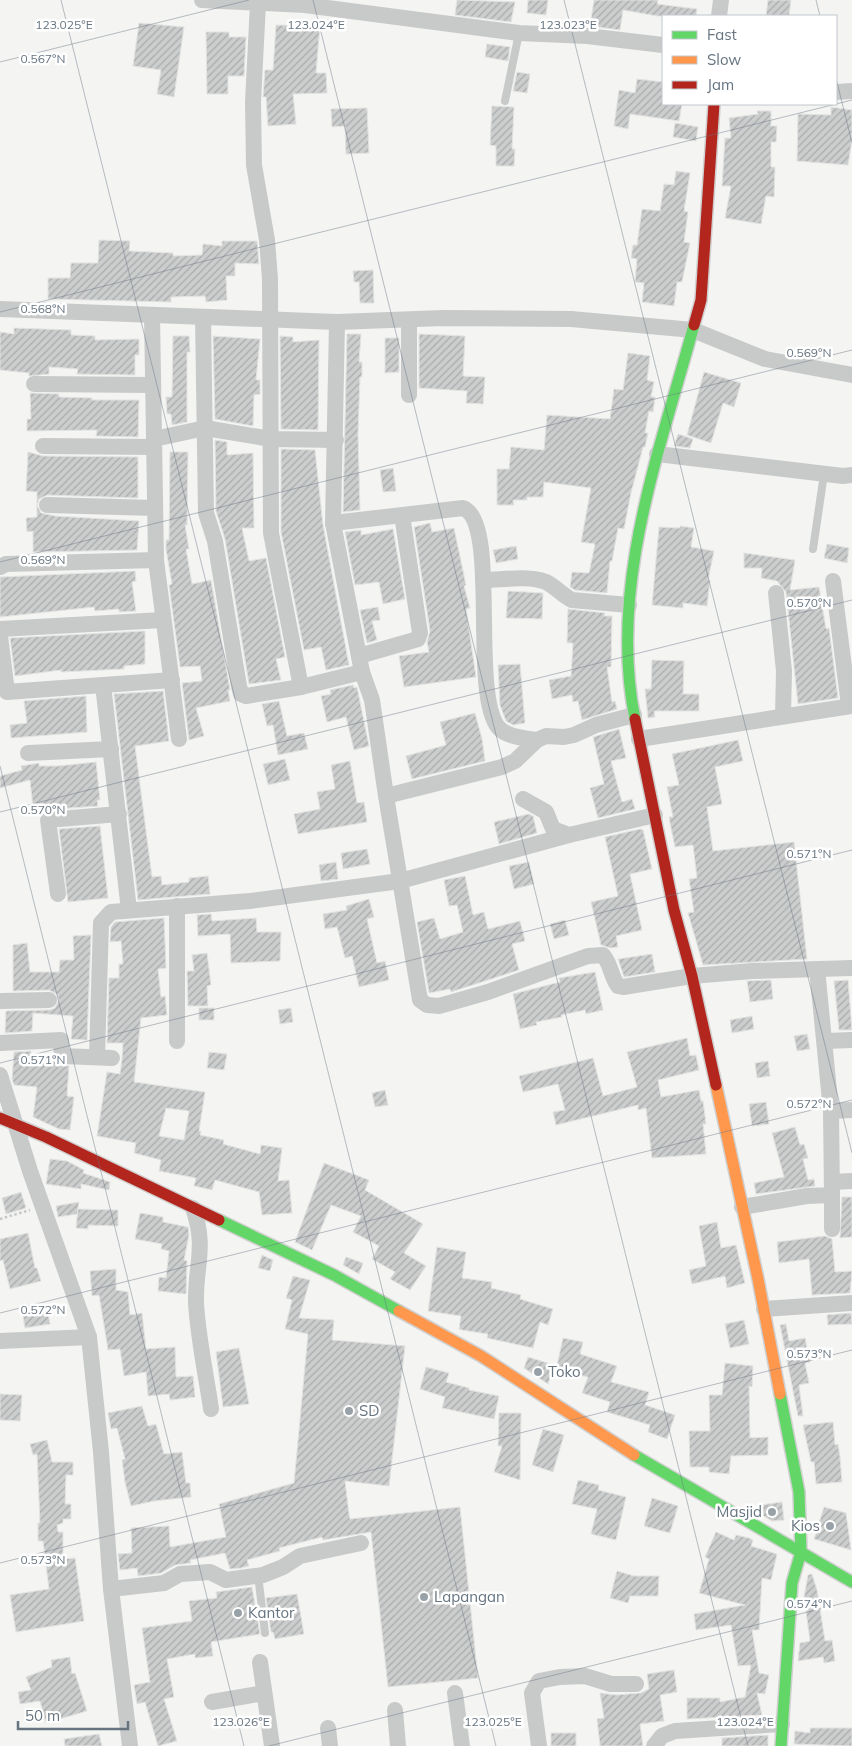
<svg xmlns="http://www.w3.org/2000/svg" width="852" height="1746" font-family="Mulish,sans-serif">
<style>
.building{fill:url(#building-hatch);stroke:#e3e3e2;fill-rule:evenodd}
.lines{fill:none;stroke-linecap:round;stroke-linejoin:round}
.fast-casing{stroke:#d0d0d0;stroke-width:14}
.slow-casing{stroke:#d0d0d0;stroke-width:14}
.jam-casing{stroke:#d0d0d0;stroke-width:14}
.path{stroke:#c6c7c8;stroke-width:2.5;stroke-dasharray:2.5 2.5;stroke-linecap:butt}
.lane{stroke:#c8caca;stroke-width:8}
.street{stroke:#c8caca;stroke-width:16}
.fast{stroke:#63d668;stroke-width:11}
.slow{stroke:#ff974d;stroke-width:11}
.jam{stroke:#b3261e;stroke-width:11}
.ticks{fill:none;stroke:#667480;stroke-width:1;stroke-opacity:0.45}
.poi-dot{fill:#98a1a8;stroke:#fff;stroke-width:2}
.labels{text-anchor:middle;stroke-width:5;stroke-linejoin:round;paint-order:stroke}
.poi-label{font-size:15px;fill:#667480;stroke:#fff;text-anchor:start}
.ticks-label{font-size:12px;text-anchor:middle;fill:#667480;stroke:#fff;stroke-width:5;stroke-linejoin:round;paint-order:stroke}
</style>
<defs>
<pattern id="building-hatch" width="6" height="6" patternUnits="userSpaceOnUse" patternTransform="scale(1.25)"><rect width="6" height="6" fill="#cccdcd"/><path d="M-1 1l2-2M0 6l6-6M5 7l2-2" fill="none" stroke="#a9abac"/></pattern>
</defs>
<rect width="100%" height="100%" fill="#f4f4f2"/>
<g class="building">
<polygon points="457,0 515,2 511,22 455,15"/>
<polygon points="528,0 548,0 546,15 527,13"/>
<polygon points="594,0 658,0 657,4 697,9 696,16 657,16 623,10 620,30 590,26"/>
<polygon points="768,0 791,0 789,16 766,16"/>
<polygon points="139,23 184,27 174,97 157,94 161,70 133,66"/>
<polygon points="276,25 320,26 316,73 326,73 327,93 293,94 296,124 268,126 266,97 263,97 265,70 273,70"/>
<polygon points="206,32 229,32 229,37 246,37 244,76 228,76 228,94 207,94"/>
<polygon points="487,44 510,47 508,61 485,57"/>
<polygon points="517,72 530,74 527,93 513,91"/>
<polygon points="637,79 663,82 663,104 682,104 679,121 630,114 628,129 614,126 619,90 635,93"/>
<polygon points="492,106 514,107 512,149 515,149 514,166 496,166 496,146 490,145"/>
<polygon points="831,107 852,110 852,140 848,165 797,161 798,114 831,115"/>
<polygon points="367,108 369,153 346,154 345,126 332,127 331,109"/>
<polygon points="757,111 771,111 771,126 777,126 776,142 771,142 771,167 775,167 774,197 766,196 761,224 725,218 731,186 722,186 725,138 731,138 729,118 758,114"/>
<polygon points="675,123 698,127 696,141 673,137"/>
<polygon points="676,171 690,173 684,211 688,212 684,242 690,243 682,282 677,282 674,306 642,302 644,283 635,282 637,259 631,258 633,245 637,245 642,209 660,211 664,184 674,185"/>
<polygon points="99,240 130,241 129,251 173,253 173,256 202,255 203,244 222,246 222,241 257,241 259,264 235,263 235,276 226,276 227,300 206,302 205,296 171,297 171,302 48,299 48,278 70,278 71,263 98,263"/>
<polygon points="373,270 374,303 360,303 359,282 354,282 353,271"/>
<polygon points="14,328 71,330 71,335 95,336 95,340 139,339 139,355 135,355 135,375 77,374 78,369 49,367 49,374 29,376 29,373 0,370 0,332 14,334"/>
<polygon points="347,334 361,334 359,362 362,362 362,377 360,377 358,434 360,510 343,512"/>
<polygon points="419,334 465,336 463,376 485,377 483,404 466,403 467,391 419,388"/>
<polygon points="173,336 189,336 190,352 187,352 187,422 172,425 171,414 167,414 166,397 172,397"/>
<polygon points="213,336 260,339 256,380 260,380 260,394 254,395 253,426 215,419"/>
<polygon points="280,336 293,337 293,342 319,340 318,430 281,429"/>
<polygon points="385,338 399,338 399,372 385,373"/>
<polygon points="628,353 650,356 647,380 654,382 651,397 655,397 653,412 649,411 645,433 648,433 645,447 643,447 631,493 624,529 618,528 612,561 610,561 607,593 575,590 570,587 572,572 589,573 595,544 581,542 591,488 544,482 543,497 527,497 527,500 513,500 514,505 497,505 497,469 509,469 511,447 544,450 547,415 610,419 614,389 623,390"/>
<polygon points="704,372 741,383 734,407 723,403 711,443 687,435"/>
<polygon points="30,393 59,394 59,397 92,398 92,400 139,400 138,437 96,436 97,430 27,431 27,419 31,419"/>
<polygon points="678,434 693,439 690,448 674,446"/>
<polygon points="215,440 227,442 227,455 253,453 254,528 242,528 249,561 266,558 285,657 276,659 281,680 249,684 225,539 216,511"/>
<polygon points="281,449 315,450 323,525 349,665 326,670 321,647 304,650 281,532"/>
<polygon points="28,452 43,456 138,457 138,498 47,495 39,499 37,505 41,513 55,516 139,521 137,550 33,552 33,531 27,532 26,518 37,517 37,492 26,491"/>
<polygon points="170,452 188,452 187,525 185,525 189,549 186,549 192,584 211,580 230,690 228,690 230,701 196,708 204,736 189,740 182,683 202,681 200,666 180,667 169,585 172,584 166,549 166,540 169,540"/>
<polygon points="393,468 396,491 383,492 380,470"/>
<polygon points="430,523 432,532 454,528 466,585 464,586 470,608 466,609 476,677 404,687 399,656 429,652 427,642 430,631 414,527"/>
<polygon points="680,526 694,528 691,547 714,551 708,580 710,580 707,606 683,603 683,608 652,605 659,527 680,528"/>
<polygon points="393,529 405,599 383,604 379,582 355,585 345,532 361,530 361,535"/>
<polygon points="827,544 849,548 847,563 824,558"/>
<polygon points="516,546 518,559 496,563 493,550"/>
<polygon points="744,553 795,560 790,590 819,587 826,629 829,628 838,698 798,704 786,592 777,581 761,578 762,568 744,568"/>
<polygon points="135,571 136,581 132,582 136,611 119,612 119,609 95,611 94,607 0,617 0,577"/>
<polygon points="508,591 543,593 542,619 506,618"/>
<polygon points="378,607 380,620 372,621 377,640 367,643 360,610"/>
<polygon points="568,609 605,613 604,616 612,616 611,667 607,667 612,702 615,701 617,709 582,720 578,701 573,702 572,695 552,699 549,680 571,676 573,643 567,643"/>
<polygon points="145,631 145,664 124,666 124,669 61,672 61,670 15,676 10,638"/>
<polygon points="652,660 684,661 683,694 699,694 699,711 654,711 655,717 648,718 645,689 651,689"/>
<polygon points="520,664 525,723 513,725 506,721 500,705 498,665"/>
<polygon points="353,685 354,688 357,687 369,746 354,750 346,717 327,722 321,696 331,694 330,690"/>
<polygon points="163,691 169,741 135,746 152,877 161,876 162,885 189,882 189,878 208,876 210,894 138,900 114,694"/>
<polygon points="86,696 87,732 11,738 10,725 27,723 24,701"/>
<polygon points="279,701 287,736 304,733 308,749 278,755 273,725 267,726 262,704"/>
<polygon points="475,713 482,739 485,761 412,779 406,756 446,745 440,722"/>
<polygon points="619,729 626,758 611,761 622,802 632,799 635,809 598,818 590,788 604,784 593,737"/>
<polygon points="738,740 743,761 715,767 722,804 707,807 713,851 794,842 807,959 703,965 688,913 694,912 689,879 697,878 693,845 675,847 671,828 669,817 673,817 667,787 679,785 672,754"/>
<polygon points="285,759 290,780 268,785 263,764"/>
<polygon points="350,761 357,803 364,802 367,822 298,834 294,814 320,809 317,792 335,789 331,765"/>
<polygon points="96,762 100,800 97,800 98,806 55,809 54,805 33,808 30,780 0,788 0,776 22,770 21,766 39,763 39,766 58,766"/>
<polygon points="529,814 533,816 537,833 499,844 494,822"/>
<polygon points="100,826 108,898 68,902 59,829"/>
<polygon points="640,829 643,830 652,869 630,874 642,930 616,936 618,947 610,948 601,945 591,902 618,896 605,837"/>
<polygon points="367,849 370,864 343,869 341,853"/>
<polygon points="336,862 338,879 321,881 319,865"/>
<polygon points="529,862 534,884 514,889 509,866"/>
<polygon points="465,876 473,915 484,912 488,929 520,921 525,941 512,944 519,970 451,992 450,989 429,993 417,922 434,918 440,939 463,932 457,905 449,906 444,880"/>
<polygon points="369,899 374,917 367,919 377,963 385,961 389,980 359,987 352,956 345,958 337,927 325,929 323,914 347,910 346,906"/>
<polygon points="211,914 212,921 256,918 257,932 281,932 280,961 231,963 230,934 198,936 197,915"/>
<path d="M164 918 166 968 158 969 161 997 165 996 167 1015 141 1018 134 1082 205 1092 199 1131H201L200 1135 224 1140 223 1144 260 1154 261 1145 282 1148 278 1181 289 1180 292 1213 262 1215 259 1192 215 1180 212 1190 194 1186 196 1178 159 1171 161 1160 134 1153 136 1143 97 1136 107 1072 120 1074 122 1059 123 1043H107L109 978H119V964H123L121 941 110 942 111 927 115 922ZM166 1108 189 1111 184 1140 159 1136Z"/>
<polygon points="565,920 569,935 554,939 550,924"/>
<polygon points="91,935 87,1040 71,1039 73,1016 33,1013 32,1031 5,1033 6,1011 50,1010 55,1008 59,1000 57,994 49,990 13,991 13,945 27,943 30,972 59,972 60,960 74,960 73,936"/>
<polygon points="207,953 211,985 207,986 208,1006 188,1006 187,971 194,971 192,955"/>
<polygon points="652,954 655,972 624,977 618,959"/>
<polygon points="595,972 603,1010 586,1014 585,1010 561,1015 562,1017 536,1022 537,1025 520,1029 513,994 560,982 559,978"/>
<polygon points="771,980 773,999 750,1002 747,981"/>
<polygon points="848,980 852,1030 839,1030 834,981"/>
<rect x="199" y="1008" width="15" height="12"/>
<polygon points="291,1008 293,1022 280,1024 278,1010"/>
<polygon points="752,1016 754,1029 732,1033 730,1020"/>
<polygon points="807,1034 810,1049 797,1051 794,1036"/>
<polygon points="687,1038 690,1056 696,1055 699,1070 658,1080 661,1097 699,1090 701,1101 703,1101 706,1124 703,1124 706,1154 652,1158 646,1108 638,1110 638,1105 556,1125 553,1112 565,1110 558,1084 523,1092 519,1076 593,1058 603,1096 637,1087 627,1052"/>
<polygon points="31,1051 31,1057 53,1058 57,1065 69,1066 67,1096 74,1097 70,1130 59,1129 33,1117 37,1087 14,1085 12,1079 14,1052"/>
<polygon points="209,1052 227,1054 224,1070 207,1068"/>
<polygon points="768,1061 770,1076 757,1078 755,1063"/>
<polygon points="385,1090 388,1105 375,1107 372,1093"/>
<polygon points="766,1102 769,1124 752,1126 749,1104"/>
<polygon points="795,1127 800,1145 804,1144 808,1158 803,1159 808,1180 814,1179 815,1186 756,1194 754,1183 784,1177 772,1133"/>
<polygon points="50,1159 67,1161 84,1170 83,1173 110,1182 109,1190 81,1184 81,1189 46,1184"/>
<polygon points="324,1163 369,1180 365,1190 423,1224 404,1253 426,1266 410,1290 390,1279 395,1272 372,1259 379,1246 353,1232 361,1216 331,1205 312,1250 295,1242"/>
<polygon points="21,1192 26,1208 6,1214 2,1198"/>
<polygon points="842,1197 852,1197 852,1237 840,1238"/>
<polygon points="79,1202 77,1214 58,1217 56,1206"/>
<polygon points="78,1209 118,1210 118,1226 88,1225 88,1229 76,1228"/>
<polygon points="140,1213 163,1217 163,1222 188,1227 189,1235 184,1260 187,1261 186,1294 158,1291 159,1277 166,1278 169,1251 161,1249 162,1244 135,1239"/>
<polygon points="717,1222 721,1248 736,1245 745,1283 727,1288 725,1276 692,1284 689,1270 706,1266 699,1226"/>
<polygon points="28,1233 35,1268 37,1268 41,1281 10,1289 3,1260 0,1261 0,1239"/>
<polygon points="825,1236 832,1239 835,1272 852,1271 850,1293 812,1295 809,1259 779,1263 777,1242"/>
<polygon points="437,1247 466,1252 462,1278 492,1282 491,1288 521,1295 520,1299 553,1309 548,1325 540,1322 533,1348 487,1338 488,1334 462,1330 459,1329 461,1316 428,1311"/>
<polygon points="262,1255 273,1260 270,1271 258,1268"/>
<polygon points="346,1257 363,1263 359,1274 343,1265"/>
<polygon points="116,1269 116,1290 128,1292 130,1315 142,1313 146,1349 175,1347 176,1377 193,1376 195,1397 170,1400 169,1394 148,1396 146,1372 124,1376 120,1349 108,1350 99,1295 92,1296 90,1271"/>
<polygon points="293,1276 310,1280 299,1318 334,1320 332,1340 405,1346 389,1486 345,1481 349,1514 350,1519 460,1507 478,1678 388,1687 371,1532 323,1540 322,1537 279,1548 280,1551 247,1560 249,1566 241,1568 230,1569 225,1553 190,1560 191,1563 175,1565 161,1573 138,1576 137,1568 120,1570 118,1554 132,1553 131,1528 169,1526 170,1547 226,1537 219,1504 294,1483 308,1334 285,1329 292,1300 286,1298"/>
<polygon points="47,1306 50,1324 25,1328 22,1310"/>
<polygon points="851,1313 852,1324 828,1325 827,1315"/>
<polygon points="744,1320 749,1344 730,1348 725,1324"/>
<polygon points="786,1324 789,1341 805,1338 810,1362 805,1363 809,1383 799,1385 803,1416 798,1416 780,1325"/>
<polygon points="563,1338 583,1342 580,1354 617,1366 611,1382 649,1392 645,1405 675,1415 667,1439 648,1432 650,1425 607,1412 610,1402 582,1393 588,1377 556,1370"/>
<polygon points="239,1348 249,1404 223,1407 216,1352"/>
<polygon points="528,1357 554,1365 548,1384 524,1368"/>
<polygon points="725,1363 753,1366 752,1387 749,1386 750,1438 768,1437 768,1455 731,1456 729,1474 709,1472 709,1467 690,1467 689,1431 710,1431 709,1395 722,1395"/>
<polygon points="426,1367 449,1373 446,1382 469,1388 469,1390 499,1396 494,1419 442,1408 445,1397 420,1389"/>
<polygon points="0,1394 22,1395 20,1421 0,1420"/>
<polygon points="142,1406 148,1426 156,1424 164,1454 182,1452 186,1483 190,1483 191,1497 154,1501 131,1506 125,1482 122,1460 125,1459 117,1428 111,1429 108,1413"/>
<polygon points="499,1413 521,1413 520,1480 494,1472 502,1446 498,1446"/>
<polygon points="833,1422 835,1445 838,1444 840,1457 842,1482 816,1484 814,1462 811,1462 803,1425"/>
<polygon points="543,1429 564,1435 553,1472 532,1465"/>
<polygon points="47,1440 52,1462 73,1462 73,1475 66,1475 65,1504 71,1504 71,1519 63,1519 63,1523 57,1525 58,1532 63,1532 63,1559 75,1558 84,1621 16,1632 10,1595 49,1589 43,1541 38,1541 38,1523 40,1523 37,1454 33,1455 30,1444"/>
<polygon points="578,1480 599,1485 598,1490 626,1497 616,1540 591,1534 597,1509 572,1504"/>
<polygon points="652,1498 678,1506 670,1533 644,1526"/>
<polygon points="782,1502 784,1520 772,1521 762,1515 761,1505"/>
<polygon points="824,1507 846,1513 851,1550 814,1539"/>
<polygon points="716,1532 734,1540 736,1535 749,1538 753,1540 751,1546 777,1554 771,1580 762,1578 759,1630 752,1630 759,1673 769,1675 765,1694 757,1693 762,1715 687,1719 687,1698 720,1698 720,1702 745,1697 751,1665 738,1666 731,1625 696,1630 694,1614 745,1605 699,1593 709,1559 705,1557"/>
<polygon points="617,1571 634,1576 659,1576 658,1596 630,1596 628,1603 610,1598"/>
<polygon points="812,1574 817,1590 825,1641 832,1640 835,1661 824,1663 823,1657 798,1661 800,1643 810,1641 804,1597 808,1575"/>
<polygon points="252,1587 260,1634 211,1642 213,1656 195,1658 195,1654 167,1659 174,1697 164,1699 177,1741 158,1746 145,1702 137,1704 134,1685 150,1682 142,1628 192,1621 189,1601 217,1598 216,1592"/>
<polygon points="297,1594 304,1634 275,1639 273,1632 271,1632 266,1598"/>
<polygon points="70,1657 72,1674 75,1673 87,1711 46,1723 40,1701 20,1704 18,1692 31,1690 26,1677 52,1667 51,1660"/>
<polygon points="674,1670 677,1692 660,1695 664,1721 640,1724 643,1746 600,1746 597,1719 604,1718 600,1693 616,1695 641,1693 649,1689 647,1674"/>
<polygon points="810,1728 852,1728 852,1746 794,1744 795,1731 810,1733"/>
<rect x="551" y="1733" width="25" height="13"/>
<polygon points="99,1734 102,1746 65,1746 64,1739"/>
<polygon points="768,1735 768,1746 722,1746 722,1738"/>
</g>
<g class="lines">
<g class="fast-casing">
<g id="fast">
<path d="M635 719C608 587 660 450 694 325"/>
<polyline points="219,1220 334,1275 399,1311"/>
<polyline points="780,1394 799,1492 801,1552 792,1583 781,1746"/>
<polyline points="634,1455 852,1582"/>
</g>
</g>
<g class="slow-casing">
<g id="slow">
<polyline points="716,1085 758,1279 780,1394"/>
<polyline points="399,1311 481,1356 634,1455"/>
</g>
</g>
<g class="jam-casing">
<g id="jam">
<polyline points="694,325 701,300 714,104"/>
<polyline points="635,719 674,910 692,976 716,1085"/>
<polyline points="0,1118 46,1137 219,1220"/>
</g>
</g>
<polyline class="path" points="0,1219 30,1210"/>
<g class="lane">
<polyline points="505,101 519,33"/>
<polyline points="813,549 824,474"/>
<polyline points="258,1575 265,1633"/>
</g>
<g class="street">
<polyline points="202,0 305,5 519,33 587,36 663,45"/>
<polyline points="258,3 253,102 254,165 267,240 270,279 271,533 301,687 362,672"/>
<polyline points="719,16 721,0"/>
<polyline points="836,92 852,91"/>
<polyline points="0,309 337,322 443,318 571,319 693,330 765,359 852,375"/>
<polyline points="152,315 156,560 179,739"/>
<polyline points="203,317 206,513 215,541 239,686 241,694 246,696 301,687"/>
<polyline points="34,384 152,385"/>
<polyline points="409,395 409,320"/>
<polyline points="154,439 205,428 271,439 336,440"/>
<polyline points="43,446 153,447"/>
<polyline points="657,454 843,476 852,475"/>
<polyline points="47,505 155,508"/>
<polyline points="333,523 337,322"/>
<polyline points="0,567 6,564 156,560"/>
<path d="M483 580C502 580 528 575 546 582 556 587 562 595 572 600L629 605"/>
<polyline points="833,581 849,706"/>
<polyline points="776,593 784,671 783,716"/>
<polyline points="0,629 163,620"/>
<polyline points="0,636 7,692 172,680"/>
<polyline points="359,656 418,639 420,633 402,515"/>
<polyline points="103,685 129,910"/>
<path d="M634 715 596 725 574 735 564 737 546 736 537 740 515 761 502 767 386 796 420 1000 427 1005 439 1006 488 992 588 956 603 955C611 964 611 977 618 986L623 987 692 976 752 971 852 968"/>
<polyline points="639,739 852,706"/>
<polyline points="28,753 111,749"/>
<path d="M386 796 372 700 362 672 333 523 463 508C500 521 470 691 498 727 506 737 525 738 537 740"/>
<polyline points="523,799 546,812 553,829 569,835 655,815"/>
<polyline points="58,894 48,820 119,814"/>
<polyline points="177,906 177,1041"/>
<polyline points="0,1001 49,1000"/>
<polyline points="825,1041 852,1040"/>
<polyline points="0,1043 61,1040 62,1056 112,1058"/>
<polyline points="97,1057 101,923 111,912 250,901 400,881 569,835"/>
<polyline points="0,1075 30,1171 89,1337 101,1452 111,1589 130,1746"/>
<polyline points="831,1111 852,1110"/>
<polyline points="832,1182 852,1181"/>
<polyline points="742,1207 807,1196 832,1195 831,1111 817,969"/>
<path d="M193 1208C207 1248 195 1265 196 1303 198 1338 206 1374 211 1409"/>
<polyline points="832,1229 832,1195"/>
<polyline points="764,1309 852,1303"/>
<polyline points="0,1341 89,1337"/>
<polyline points="111,1589 164,1583 180,1574 210,1572 226,1580 263,1575 283,1567 300,1556 361,1543"/>
<polyline points="260,1662 272,1746"/>
<polyline points="455,1693 462,1746"/>
<polyline points="212,1702 264,1693"/>
<polyline points="395,1710 398,1746"/>
<polyline points="328,1728 330,1746"/>
<polyline points="539,1746 532,1693 539,1681 560,1677 585,1676 611,1684 636,1684"/>
<polyline points="654,1746 662,1736 675,1731 782,1724"/>
</g>
<use href="#fast" class="fast"/>
<use href="#slow" class="slow"/>
<use href="#jam" class="jam"/>
</g>
<path class="ticks" d="M61 0 496 1746M313 0 748 1746M564 0 852 1153M816 0 820 16M0 62 249 0M836 78 852 143M836 104 852 100M0 312 836 104M0 562 852 350M0 766 244 1746M0 812 852 600M0 1063 852 850M0 1313 852 1100M0 1563 852 1350M269 1746 852 1601"/>
<g class="poi-dot">
<circle cx="538" cy="1372" r="5"/>
<circle cx="349" cy="1411" r="5"/>
<circle cx="772" cy="1512" r="5"/>
<circle cx="830" cy="1526" r="5"/>
<circle cx="424" cy="1597" r="5"/>
<circle cx="238" cy="1613" r="5"/>
</g>
<g class="labels">
<g class="poi-label">
<text x="548" y="1377">Toko</text>
<text x="359" y="1416">SD</text>
<text x="762" y="1517" text-anchor="end">Masjid</text>
<text x="820" y="1531" text-anchor="end">Kios</text>
<text x="434" y="1602">Lapangan</text>
<text x="248" y="1618">Kantor</text>
</g>
</g>
<g class="ticks-label">
<text x="64" y="29">123.025°E</text>
<text x="316" y="29">123.024°E</text>
<text x="568" y="29">123.023°E</text>
<text x="43" y="63">0.567°N</text>
<text x="43" y="313">0.568°N</text>
<text x="809" y="357">0.569°N</text>
<text x="43" y="564">0.569°N</text>
<text x="809" y="607">0.570°N</text>
<text x="43" y="814">0.570°N</text>
<text x="809" y="858">0.571°N</text>
<text x="43" y="1064">0.571°N</text>
<text x="809" y="1108">0.572°N</text>
<text x="43" y="1314">0.572°N</text>
<text x="809" y="1358">0.573°N</text>
<text x="43" y="1564">0.573°N</text>
<text x="809" y="1608">0.574°N</text>
<text x="241" y="1726">123.026°E</text>
<text x="493" y="1726">123.025°E</text>
<text x="745" y="1726">123.024°E</text>
</g>
<rect x="662" y="15" width="175" height="90" fill="#ffffff" stroke="#c2c7cc"/>
<rect x="672" y="31" width="25" height="8" fill="#63d668" stroke="#c2c7cc"/>
<text x="707" y="40" font-size="15" fill="#667480">Fast</text>
<rect x="672" y="56" width="25" height="8" fill="#ff974d" stroke="#c2c7cc"/>
<text x="707" y="65" font-size="15" fill="#667480">Slow</text>
<rect x="672" y="81" width="25" height="8" fill="#b3261e" stroke="#c2c7cc"/>
<text x="707" y="90" font-size="15" fill="#667480">Jam</text>
<path d="M18 1721v8h110v-8" fill="none" stroke="#667480" stroke-width="2.5"/>
<text x="25" y="1721" font-size="15" fill="#667480" stroke="#ffffff" stroke-width="4" paint-order="stroke">50 m</text>
</svg>
